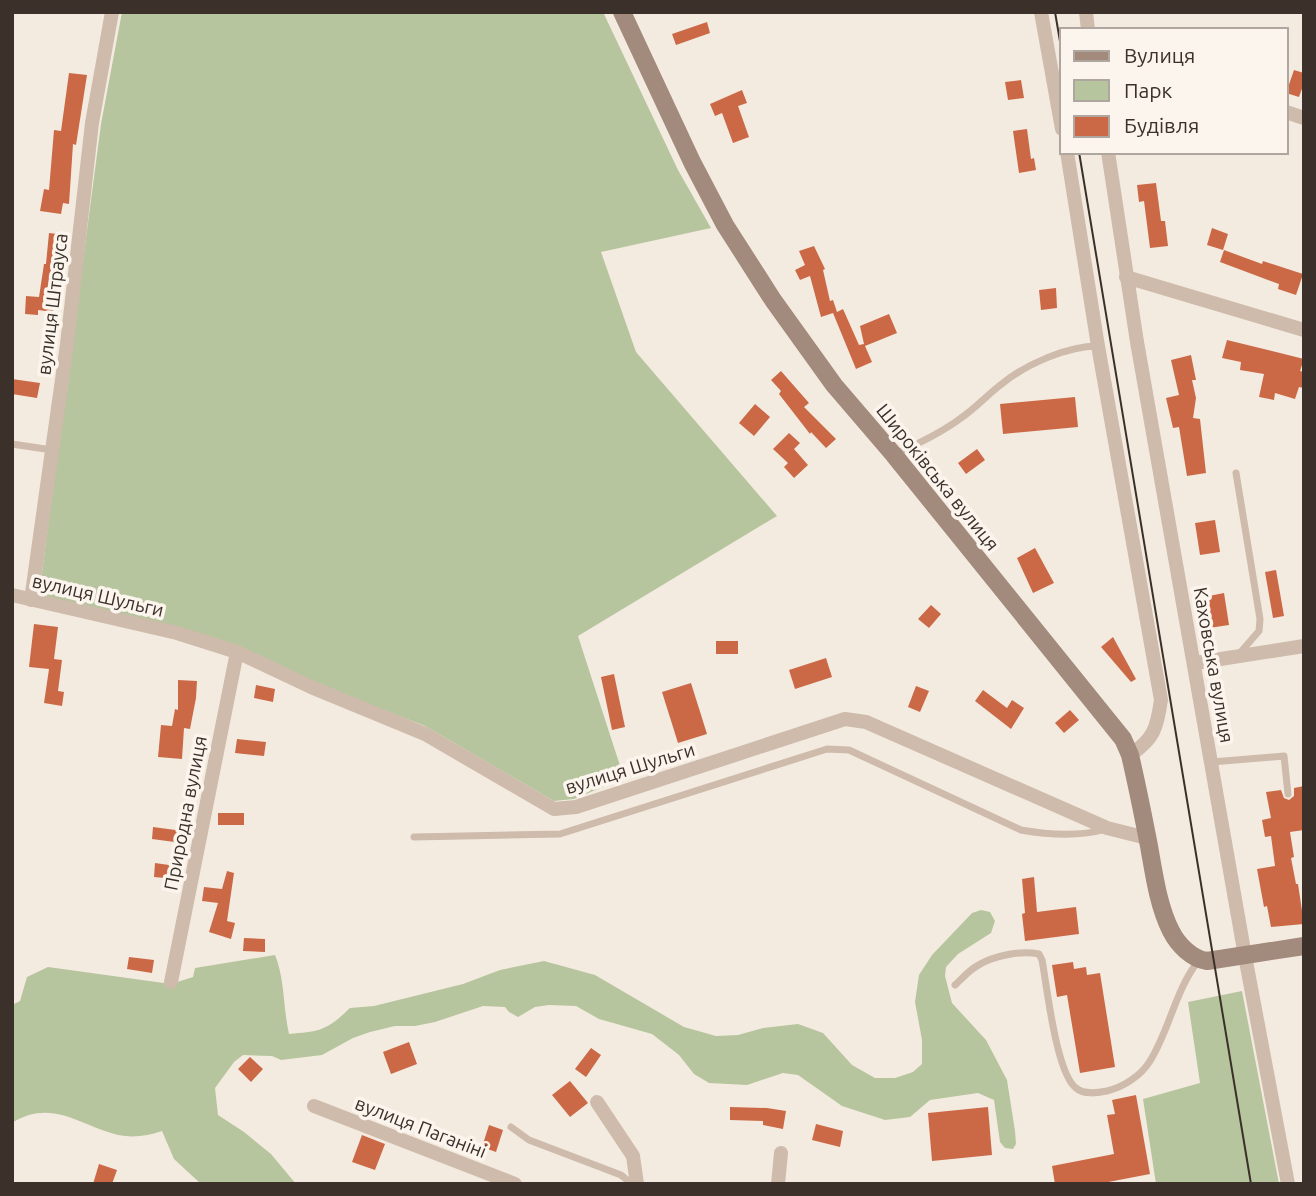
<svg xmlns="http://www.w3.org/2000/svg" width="1316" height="1196" font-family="Ubuntu,sans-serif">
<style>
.green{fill:#b7c59e}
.building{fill:#cb6947}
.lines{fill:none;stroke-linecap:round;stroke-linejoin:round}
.lane{stroke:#cebbab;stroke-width:7}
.street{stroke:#cebbab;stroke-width:14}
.secondary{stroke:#a28a7c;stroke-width:18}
.tram{stroke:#3b302a;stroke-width:2}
.labels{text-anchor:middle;stroke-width:7;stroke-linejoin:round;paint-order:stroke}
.street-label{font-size:19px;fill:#3b302a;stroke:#fbf5ed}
</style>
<rect width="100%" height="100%" fill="#f4ebe0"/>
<g class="green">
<polygon points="122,12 603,12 678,170 711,228 601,252 636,352 777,516 578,636 624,778 574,799 554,801 425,726 316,684 39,595 101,124"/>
<path d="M981 910 990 912 995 921 991 933 958 954 946 967 945 976 952 1003 986 1040 1007 1080 1015 1131 1016 1144 1013 1149 1005 1148 1000 1142 994 1100 978 1093 930 1100 910 1117 885 1120 842 1106 798 1075 783 1073 747 1085 709 1083 694 1074 679 1055 652 1034 599 1019 576 1006 549 1005 535 1007 518 1017 509 1012 505 1007 483 1006 435 1022 415 1026H395L370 1032 353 1038 322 1055 281 1060 272 1056 243 1055 234 1062 215 1088 218 1115 244 1132 271 1154 296 1184H201L174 1159 162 1131C148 1136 133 1138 118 1135 80 1126 52 1098 12 1123V1005L20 1001 27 977 48 967 171 984 193 977 195 968 275 955C285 979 283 1008 289 1034 321 1031 326 1031 350 1008L374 1006 463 984 500 970 544 961 595 975 684 1027 716 1036 738 1035 763 1028 798 1024 823 1033 852 1065 875 1078H895L913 1072 922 1064V1040L915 1002 919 975 932 955 972 913Z"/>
<polygon points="1242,991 1279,1184 1156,1184 1143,1099 1200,1083 1188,1002"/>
</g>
<g class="building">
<polygon points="707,22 710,33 676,45 672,34"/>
<polygon points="1294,70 1304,73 1304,83 1299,97 1286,93"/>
<polygon points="69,73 87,75 76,145 73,144 69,204 63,203 61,214 40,211 44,189 49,190 54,130 61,131"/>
<polygon points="1021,80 1024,98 1008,100 1005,82"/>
<polygon points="742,90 747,103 738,106 749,137 733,143 722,113 715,116 710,104"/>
<polygon points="1027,129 1031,159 1034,158 1036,170 1019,173 1013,131"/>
<polygon points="1156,183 1161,221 1165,221 1168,246 1150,248 1144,201 1139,202 1137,185"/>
<polygon points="1212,228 1228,234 1223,250 1207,245"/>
<polygon points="49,233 66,235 62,280 57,279 53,312 38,310 38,315 25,314 26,296 39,297 44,264 46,264"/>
<polygon points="814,246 825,269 823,270 830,301 833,300 837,312 843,309 859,345 864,344 860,326 889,314 897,333 865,346 872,362 856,369 833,313 821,317 810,276 800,280 795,270 805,265 799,251"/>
<polygon points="1224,250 1262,264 1263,261 1303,274 1296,295 1278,289 1279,284 1220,262"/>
<polygon points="1056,288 1057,308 1041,310 1039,290"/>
<polygon points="1227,340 1304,359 1300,371 1304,372 1304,388 1299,387 1295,399 1275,393 1274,400 1259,397 1264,374 1240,370 1241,362 1222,358"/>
<polygon points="1191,355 1196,380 1192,380 1196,398 1193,418 1200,419 1206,473 1187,476 1179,427 1173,428 1166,398 1179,395 1171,360"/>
<polygon points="781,371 809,403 804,407 836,439 826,448 811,432 810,434 779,394 781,391 771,380"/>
<polygon points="12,379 40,383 37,398 12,394"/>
<polygon points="1075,397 1078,427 1003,434 1000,404"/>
<polygon points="755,404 770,417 754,436 739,423"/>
<polygon points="789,433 800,443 794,449 808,465 794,478 784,467 788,463 773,449"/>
<polygon points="977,449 985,460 966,474 958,463"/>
<polygon points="1215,520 1220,552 1200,555 1195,523"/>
<polygon points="1035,548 1054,583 1033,593 1017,558"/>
<polygon points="1276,570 1284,616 1273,618 1265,572"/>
<polygon points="1224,593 1229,625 1209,628 1204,597"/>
<polygon points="931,605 941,614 929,628 918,619"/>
<polygon points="34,624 58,627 54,659 62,660 58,691 64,692 62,706 44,703 49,669 29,667"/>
<polygon points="1113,637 1136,679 1131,682 1101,647"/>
<rect x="716" y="641" width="22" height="13"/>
<polygon points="826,658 832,677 795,689 789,670"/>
<polygon points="614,674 625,727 612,730 601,677"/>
<polygon points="178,680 197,681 196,698 190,729 184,728 182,759 158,757 161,725 172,726 175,709 178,710"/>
<polygon points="691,683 707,734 678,743 662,692"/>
<polygon points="256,685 275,689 273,702 254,698"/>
<polygon points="916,686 929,691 920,712 908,707"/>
<polygon points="983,690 1007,708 1012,700 1024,708 1011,729 975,701"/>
<polygon points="1070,710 1079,720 1064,733 1055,723"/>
<polygon points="237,739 266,742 264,756 235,753"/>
<polygon points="1304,786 1304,830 1290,832 1294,857 1291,858 1296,884 1298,884 1304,924 1271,927 1267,906 1264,907 1257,869 1275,866 1271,836 1265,837 1262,820 1271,818 1266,792 1281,790 1284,798 1289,800 1294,796 1294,788"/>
<rect x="218" y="813" width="26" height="12"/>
<polygon points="153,827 183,831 182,843 152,839"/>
<polygon points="155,863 176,866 175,879 154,877"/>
<polygon points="227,871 234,873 227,921 235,923 231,939 209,932 218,903 202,901 204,887 222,889"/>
<polygon points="1034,877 1037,912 1076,907 1079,934 1025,941 1022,914 1025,913 1022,879"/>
<polygon points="244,938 265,939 265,952 243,951"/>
<polygon points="129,957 154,960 152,973 127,969"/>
<polygon points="1073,962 1074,969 1086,967 1087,975 1100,973 1115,1067 1080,1073 1067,995 1057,997 1052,965"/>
<polygon points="409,1042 417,1064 391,1074 383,1052"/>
<polygon points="591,1048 601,1055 586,1077 575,1069"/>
<polygon points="250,1057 263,1069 251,1082 238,1069"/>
<polygon points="570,1081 588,1103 570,1117 552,1095"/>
<polygon points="1136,1095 1150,1174 1098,1184 1055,1184 1052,1166 1114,1154 1107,1115 1115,1114 1112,1100"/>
<polygon points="730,1107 767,1108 786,1111 783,1129 763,1125 763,1121 730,1120"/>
<polygon points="988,1107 992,1155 932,1161 928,1113"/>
<polygon points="816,1124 843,1131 840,1147 812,1140"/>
<polygon points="489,1125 503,1130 496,1152 482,1147"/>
<polygon points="362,1135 385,1144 375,1170 352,1162"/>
<polygon points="99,1164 117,1170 112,1184 93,1184"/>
</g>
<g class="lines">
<g class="lane">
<polyline points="12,444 52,450"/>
<path d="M895 454C918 444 941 433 961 418 976 408 988 394 1003 383 1027 364 1067 346 1098 346"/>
<polyline points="1236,473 1260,619 1259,631 1239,654"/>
<polyline points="1212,762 1284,756 1288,794"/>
<path d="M414 837 560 834 827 749 849 750 1021 830C1049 835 1079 837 1106 829"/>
<path d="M955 985C962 979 969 970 977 966 992 956 1021 950 1039 954L1042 960C1047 986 1056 1073 1076 1088 1084 1095 1097 1093 1107 1091 1123 1087 1141 1076 1150 1061 1170 1029 1175 990 1199 960"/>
<polyline points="511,1127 529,1140 621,1175 632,1184"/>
</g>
<g class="street">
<polyline points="1041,12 1062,129"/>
<polyline points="1086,12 1088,30"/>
<polyline points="1286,112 1304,118"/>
<path d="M1067 152 1098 346 1161 700C1157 728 1154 739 1130 755"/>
<polyline points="1108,152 1137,342 1245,956 1288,1184"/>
<polyline points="1126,277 1304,330"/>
<polyline points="12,595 177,633 237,652 311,687 425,734 554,809 576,807 845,719 866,722 1107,828 1147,838"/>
<polyline points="31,600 67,344 92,123 112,12"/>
<polyline points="1195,663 1304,646"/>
<polyline points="171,982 237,652"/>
<polyline points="597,1102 633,1156 637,1184"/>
<polyline points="314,1106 515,1184"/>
<polyline points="778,1184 781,1153"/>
</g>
<path class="secondary" d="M622 12 692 162 725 225 773 300 834 385 894 455 1123 739 1130 755C1137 785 1143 815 1149 846 1154 874 1158 905 1171 931 1178 945 1192 959 1207 961L1304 946"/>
<g class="tram">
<polyline points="1055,12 1062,53"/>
<polyline points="1079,152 1251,1184"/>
</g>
</g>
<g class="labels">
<g class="street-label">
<text transform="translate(52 304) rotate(-83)" y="7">вулиця Штрауса</text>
<text transform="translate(938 477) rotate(51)" y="7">Широківська вулиця</text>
<text transform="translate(98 595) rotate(13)" y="7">вулиця Шульги</text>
<text transform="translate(1214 665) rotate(80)" y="7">Каховська вулиця</text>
<text transform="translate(630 768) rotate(-17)" y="7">вулиця Шульги</text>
<text transform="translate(185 813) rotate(-79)" y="7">Природна вулиця</text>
<text transform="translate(421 1127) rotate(21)" y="7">вулиця Паганіні</text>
</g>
</g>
<rect width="1316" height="1196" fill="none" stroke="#3b302a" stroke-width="28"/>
<rect x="1060" y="28" width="228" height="126" fill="#fbf5ed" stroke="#aea69f" stroke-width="2"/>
<rect x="1074" y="51" width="35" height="10" fill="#a28a7c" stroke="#aea69f" stroke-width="2"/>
<text x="1124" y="63" font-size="21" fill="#3b302a">Вулиця</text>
<rect x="1074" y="80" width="35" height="21" fill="#b7c59e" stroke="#aea69f" stroke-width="2"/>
<text x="1124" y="98" font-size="21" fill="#3b302a">Парк</text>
<rect x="1074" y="116" width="35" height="21" fill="#cb6947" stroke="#aea69f" stroke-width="2"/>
<text x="1124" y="133" font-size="21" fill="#3b302a">Будівля</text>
</svg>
